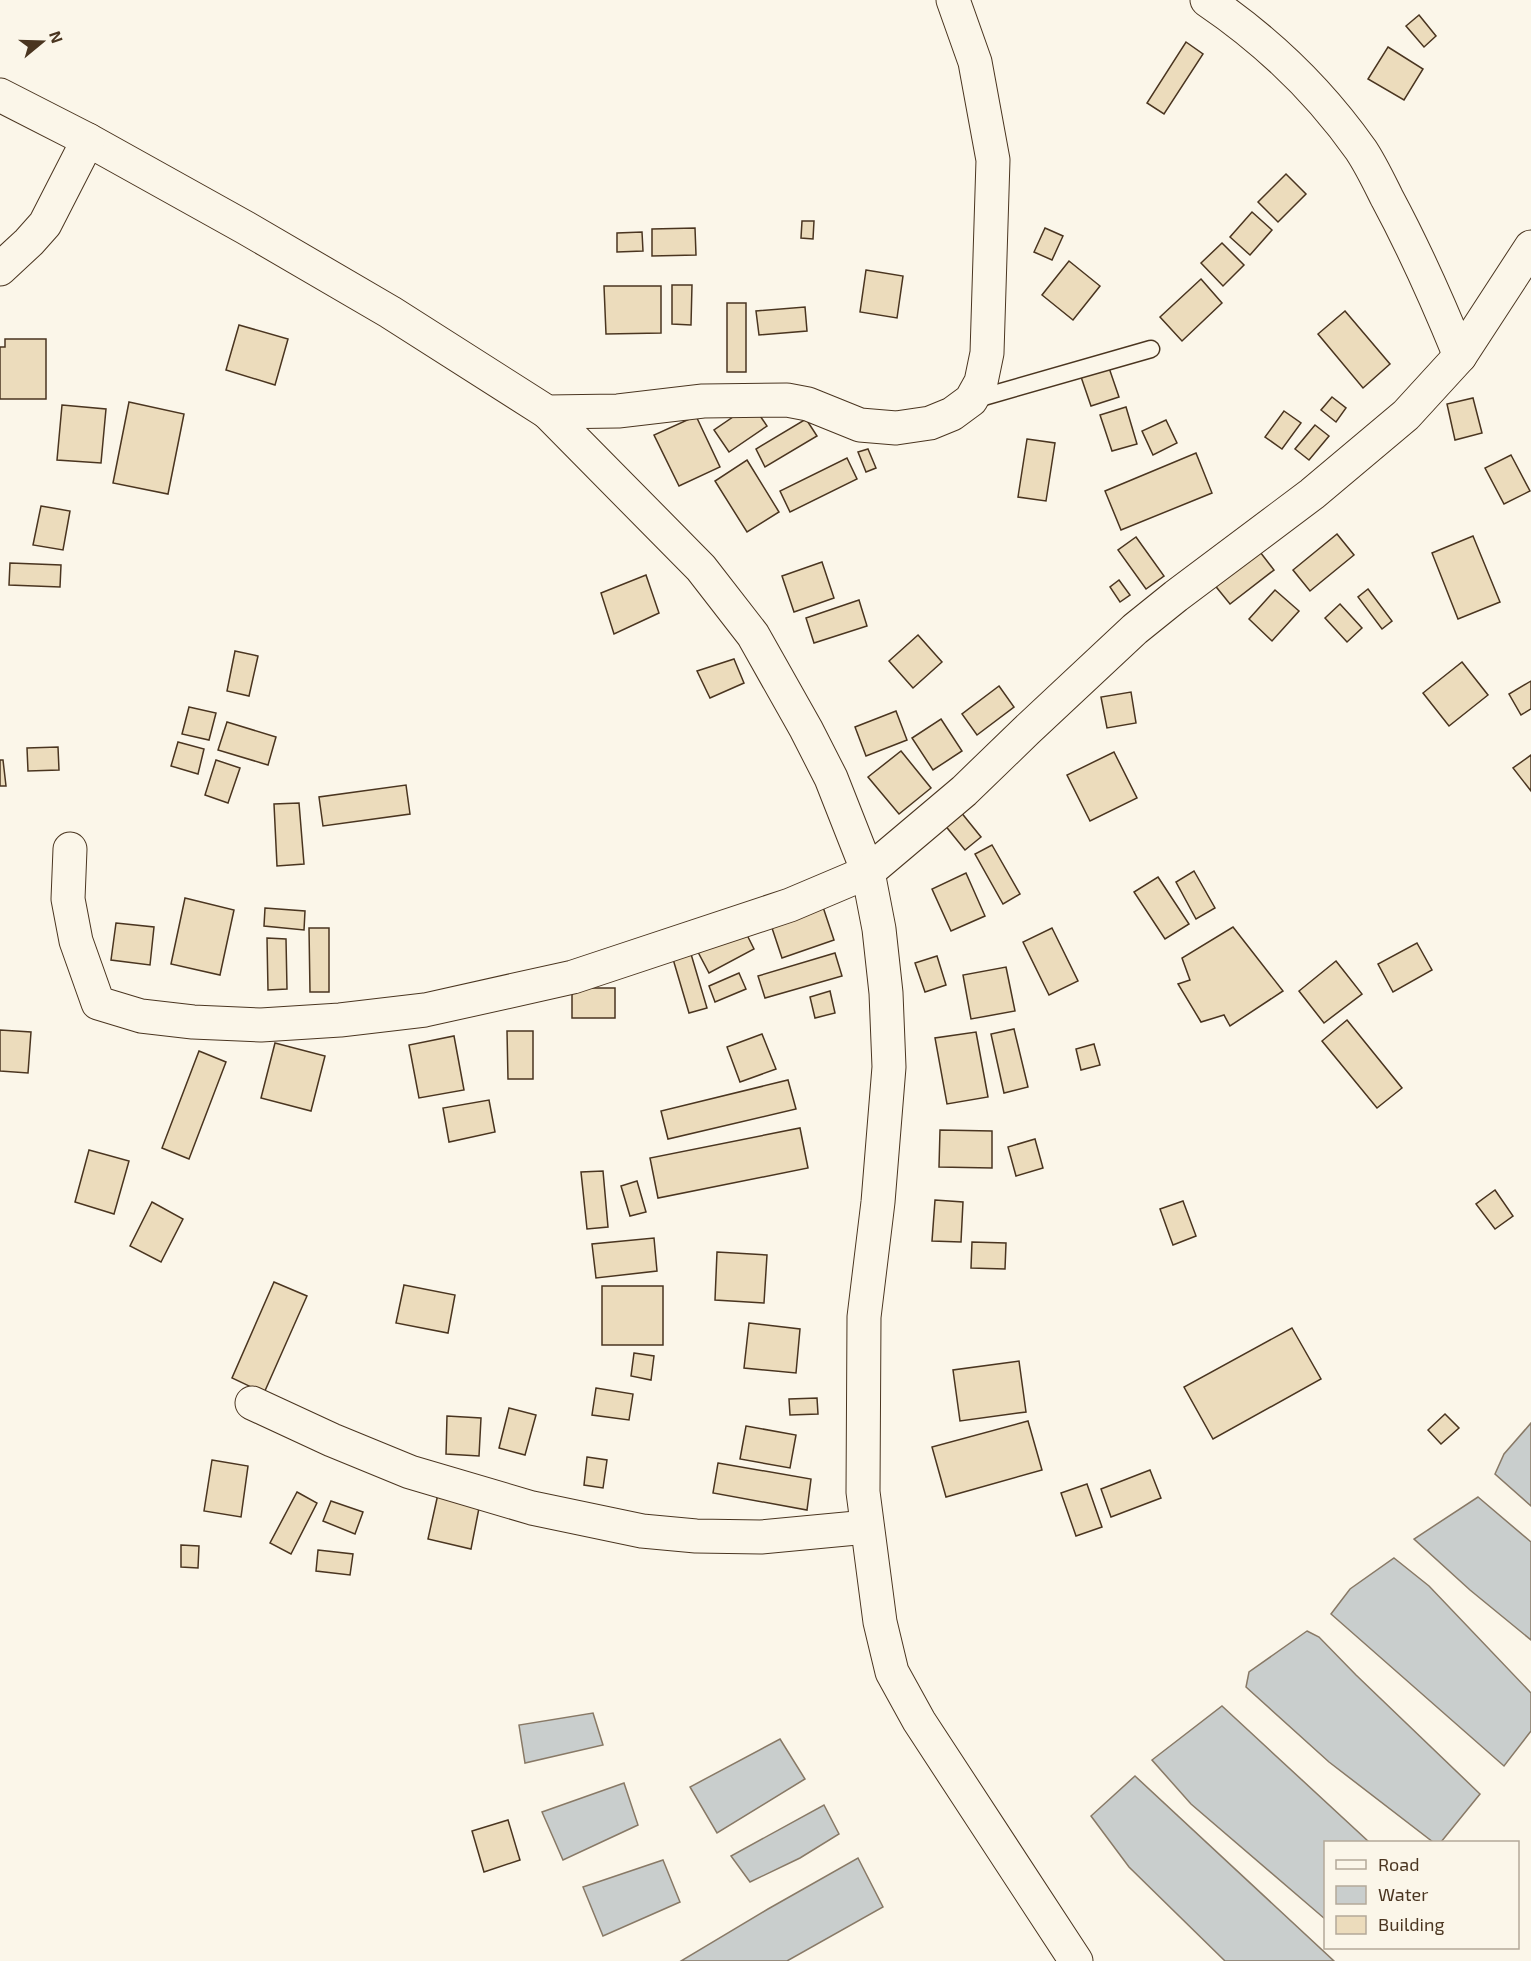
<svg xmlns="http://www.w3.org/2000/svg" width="1531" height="1961" font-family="'Exo 2',sans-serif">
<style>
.water{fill:#c9cecd;stroke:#887966;stroke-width:1.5}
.building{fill:#ecdcbc;stroke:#4a3520;stroke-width:1.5}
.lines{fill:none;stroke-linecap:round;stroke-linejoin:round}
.lane-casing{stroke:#4a3520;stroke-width:19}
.street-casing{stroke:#4a3520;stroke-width:35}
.lane{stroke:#fbf6e9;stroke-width:16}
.street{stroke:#fbf6e9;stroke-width:33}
</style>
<rect width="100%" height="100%" fill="#fbf6e9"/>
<g class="water">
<polygon points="1531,1423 1531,1506 1495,1474 1504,1454"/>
<polygon points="1478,1497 1531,1542 1531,1640 1470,1590 1414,1539"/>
<polygon points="1394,1558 1429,1586 1531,1693 1531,1731 1504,1766 1331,1614 1350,1589"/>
<polygon points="1307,1631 1319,1637 1356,1675 1480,1794 1441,1842 1433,1842 1329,1762 1246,1687 1249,1672"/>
<polygon points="1222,1706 1369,1842 1326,1842 1325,1919 1191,1804 1152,1760"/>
<polygon points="593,1713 603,1745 525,1763 519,1725"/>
<polygon points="780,1739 805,1779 717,1833 690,1787"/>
<polygon points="1135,1776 1334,1961 1225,1961 1129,1867 1091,1816"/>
<polygon points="624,1783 638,1825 563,1860 542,1812"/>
<polygon points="824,1805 839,1834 800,1858 750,1882 731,1856"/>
<polygon points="858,1858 883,1907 787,1961 681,1961 768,1909"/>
<polygon points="663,1860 680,1902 603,1936 583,1887"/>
</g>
<g class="building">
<polygon points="1419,15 1436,36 1424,47 1406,26"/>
<polygon points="1186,42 1203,54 1164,114 1147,103"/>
<polygon points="1388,47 1423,69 1404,100 1368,79"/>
<polygon points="1286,174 1306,194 1278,222 1258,202"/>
<polygon points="1252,212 1272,230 1250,255 1230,237"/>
<polygon points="802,221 814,221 813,239 801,238"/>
<polygon points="695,228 696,255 652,256 652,229"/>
<polygon points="1045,228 1063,236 1052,260 1034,252"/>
<polygon points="642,232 643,251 617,252 617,233"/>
<polygon points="1222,243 1244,265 1223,286 1201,263"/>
<polygon points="1069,261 1100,286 1073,320 1042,295"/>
<polygon points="866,270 903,276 897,318 860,312"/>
<polygon points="1201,279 1222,303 1182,341 1160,317"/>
<polygon points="672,285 692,285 691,325 672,324"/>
<polygon points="604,286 661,286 661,333 606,334"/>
<rect x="727" y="303" width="19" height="69"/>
<polygon points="805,307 807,331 759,335 756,311"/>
<polygon points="1345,311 1390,364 1363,388 1318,334"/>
<polygon points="239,325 288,339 275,385 226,370"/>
<polygon points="5,339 46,339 46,399 0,399 0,347 5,347"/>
<polygon points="1107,362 1119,397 1091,406 1079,371"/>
<polygon points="1332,397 1346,408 1336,422 1321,410"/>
<polygon points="1473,398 1482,433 1455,440 1447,404"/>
<polygon points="129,402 184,414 168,494 113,483"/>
<polygon points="752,404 767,426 729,452 714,430"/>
<polygon points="62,405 106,409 101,463 57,460"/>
<polygon points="1126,407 1137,444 1112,451 1100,415"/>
<polygon points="1284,411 1301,423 1282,449 1265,437"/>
<polygon points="696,416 720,467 679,486 654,435"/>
<polygon points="806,419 817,436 765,467 756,449"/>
<polygon points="1166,420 1177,443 1153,455 1142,431"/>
<polygon points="1315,425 1329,436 1309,460 1295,449"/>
<polygon points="1027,439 1055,443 1046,501 1018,497"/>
<polygon points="868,449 876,468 866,472 858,452"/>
<polygon points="1196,453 1212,493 1121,530 1105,491"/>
<polygon points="1511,455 1530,491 1504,504 1485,468"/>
<polygon points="847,458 857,479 790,512 780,491"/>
<polygon points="747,460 779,512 747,532 715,481"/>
<polygon points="41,506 70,511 63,550 33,545"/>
<polygon points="1337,534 1354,555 1310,591 1293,570"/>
<polygon points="1473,536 1500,602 1458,619 1432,553"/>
<polygon points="1136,537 1164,576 1146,589 1118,550"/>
<polygon points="1257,548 1274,570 1230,604 1213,583"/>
<polygon points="822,562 834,598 794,612 782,576"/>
<polygon points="10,563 61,565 60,587 9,585"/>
<polygon points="646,575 659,613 614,634 601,593"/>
<polygon points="1119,580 1130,595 1120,602 1110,587"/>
<polygon points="1368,589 1392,621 1382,629 1358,597"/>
<polygon points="1275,590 1299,611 1272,641 1249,619"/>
<polygon points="859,600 867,626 814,643 806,618"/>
<polygon points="1340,604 1362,628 1347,642 1325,618"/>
<polygon points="918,635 942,662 913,688 889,661"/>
<polygon points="235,651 258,656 249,696 227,691"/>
<polygon points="734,659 744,683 710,698 697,671"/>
<polygon points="1462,662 1488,695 1449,726 1423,693"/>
<polygon points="1531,681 1531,709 1521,715 1509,694"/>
<polygon points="999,686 1014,707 977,735 962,714"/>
<polygon points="1131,692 1136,723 1107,728 1101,697"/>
<polygon points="189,707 216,713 209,740 182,734"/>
<polygon points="896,711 907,740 866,756 855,727"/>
<polygon points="941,719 962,751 933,770 912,738"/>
<polygon points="227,722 276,737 268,765 218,750"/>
<polygon points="178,742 204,749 198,774 171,766"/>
<polygon points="58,747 59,770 28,771 27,748"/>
<polygon points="901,751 931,788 899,814 868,777"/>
<polygon points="1114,752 1137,798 1090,821 1067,775"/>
<polygon points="1531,755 1531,791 1513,768"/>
<polygon points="0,760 3,760 6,786 0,786"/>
<polygon points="216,760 240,768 228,803 205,795"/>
<polygon points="406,785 410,814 323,826 319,797"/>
<polygon points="299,803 304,864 277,866 274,804"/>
<polygon points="960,811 981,837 965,850 944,824"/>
<polygon points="992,845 1020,894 1003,904 975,854"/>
<polygon points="1194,871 1215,908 1196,919 1176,882"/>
<polygon points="966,873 985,916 951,931 932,889"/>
<polygon points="1158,877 1189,924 1165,939 1134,892"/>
<polygon points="185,898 234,910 220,975 171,964"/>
<polygon points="821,901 834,940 782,958 769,919"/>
<polygon points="265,908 305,911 304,930 264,926"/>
<polygon points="116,923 154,927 150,965 111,960"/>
<polygon points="1233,927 1283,991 1230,1026 1224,1015 1201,1022 1178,984 1190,980 1182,958"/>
<polygon points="309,928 329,928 329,992 310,992"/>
<polygon points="1052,928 1078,981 1049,995 1023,942"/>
<polygon points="744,929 754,949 709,973 698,952"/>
<polygon points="267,938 286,939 287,989 268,990"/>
<polygon points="1417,943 1432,970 1393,992 1378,964"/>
<polygon points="835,953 842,976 765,998 758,976"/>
<polygon points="691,954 707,1008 689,1013 673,959"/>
<polygon points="937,956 946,985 925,992 915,963"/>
<polygon points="1336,961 1362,994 1324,1023 1299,991"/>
<polygon points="1006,967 1015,1011 971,1019 963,975"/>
<polygon points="739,973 746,989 715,1002 709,986"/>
<rect x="572" y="988" width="43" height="30"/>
<polygon points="830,991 835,1013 815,1018 810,997"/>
<polygon points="1347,1020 1402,1088 1377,1108 1322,1041"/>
<polygon points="1014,1029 1028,1087 1004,1093 991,1034"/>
<polygon points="0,1030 31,1032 28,1073 0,1071"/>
<polygon points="507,1031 533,1031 533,1079 508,1079"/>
<polygon points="976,1032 988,1097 947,1104 935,1038"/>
<polygon points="762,1034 776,1069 740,1082 727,1047"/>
<polygon points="454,1036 464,1090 419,1098 409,1045"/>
<polygon points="275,1043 325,1056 311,1111 261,1098"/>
<polygon points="1094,1044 1100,1065 1081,1070 1076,1049"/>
<polygon points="199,1051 226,1062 189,1159 162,1148"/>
<polygon points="788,1080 796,1109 668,1139 661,1111"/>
<polygon points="489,1100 495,1132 449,1142 443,1108"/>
<polygon points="800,1128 808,1168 658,1198 650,1158"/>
<polygon points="940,1130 992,1131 992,1168 939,1167"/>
<polygon points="1035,1139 1043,1168 1016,1176 1008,1147"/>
<polygon points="89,1150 129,1161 114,1214 75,1202"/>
<polygon points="603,1171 608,1227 587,1229 581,1172"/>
<polygon points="637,1181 646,1212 630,1216 621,1186"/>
<polygon points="1495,1190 1513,1216 1495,1229 1476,1204"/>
<polygon points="935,1200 963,1202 961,1242 932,1241"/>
<polygon points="1183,1201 1196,1236 1173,1245 1160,1209"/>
<polygon points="152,1202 183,1219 161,1262 130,1246"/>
<polygon points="654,1238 657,1271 596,1278 592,1244"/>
<polygon points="972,1242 1006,1243 1005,1269 971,1268"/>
<polygon points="717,1252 767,1255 764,1303 715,1300"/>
<polygon points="274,1282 307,1296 264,1393 232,1378"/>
<polygon points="404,1285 455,1295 448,1333 396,1323"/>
<rect x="602" y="1286" width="61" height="59"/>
<polygon points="749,1323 800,1329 796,1373 744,1368"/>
<polygon points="1292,1328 1321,1379 1213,1439 1184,1387"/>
<polygon points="634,1353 654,1356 651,1380 631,1376"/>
<polygon points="1019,1361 1026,1412 960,1421 953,1370"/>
<polygon points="596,1388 633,1394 629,1420 592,1415"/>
<polygon points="817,1398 818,1414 790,1415 789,1399"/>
<polygon points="509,1408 536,1415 525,1455 499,1448"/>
<polygon points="1445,1414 1459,1428 1441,1444 1428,1430"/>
<polygon points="447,1416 481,1418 479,1456 446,1454"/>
<polygon points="1028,1421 1042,1470 946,1497 932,1447"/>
<polygon points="746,1426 796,1435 790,1468 740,1459"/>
<polygon points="587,1457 607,1460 603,1488 584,1485"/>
<polygon points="212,1460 248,1466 241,1517 204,1511"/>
<polygon points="718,1463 811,1479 807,1510 713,1493"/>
<polygon points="1150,1470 1161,1498 1111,1517 1101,1489"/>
<polygon points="1087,1484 1102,1527 1076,1536 1061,1493"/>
<polygon points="297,1492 317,1503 291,1554 270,1543"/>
<polygon points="438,1494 480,1503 471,1549 428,1539"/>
<polygon points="331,1501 363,1512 355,1534 323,1521"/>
<polygon points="181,1545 199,1546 198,1568 181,1567"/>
<polygon points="318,1550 353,1554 350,1575 316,1571"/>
<polygon points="508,1820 520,1860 484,1872 472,1831"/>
</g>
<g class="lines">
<g class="lane-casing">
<polyline id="lane" points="973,400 1151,349"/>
</g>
<g class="street-casing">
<g id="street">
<path d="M1207 0C1266 40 1320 92 1361 150 1371 165 1379 182 1387 198 1415 250 1438 302 1460 356"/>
<polyline points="0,95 88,140 246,228 390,312 547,412 618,411 703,401 787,400 808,404 860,425 896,428 930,423 952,414 971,400 981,382 987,353 993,160 975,62 953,0"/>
<polyline points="0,269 29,242 45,224 88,140"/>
<polyline points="547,412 701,568 753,635 806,729 831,778 868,872 879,929 886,993 889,1067 878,1202 864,1317 863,1492 880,1622 892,1672 919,1721 1076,1961"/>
<polyline points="70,849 68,899 76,941 98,1003 141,1016 193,1022 261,1025 340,1020 425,1010 573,977 790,905 868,872 964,791 1026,731 1135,629 1176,596 1312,494 1406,415 1460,356 1531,247"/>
<polyline points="252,1403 332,1440 410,1472 532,1508 642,1531 696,1536 761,1537 867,1527"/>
</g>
</g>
<use href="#lane" class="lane"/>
<use href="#street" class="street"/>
</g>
<rect x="1324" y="1841" width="195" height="108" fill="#fbf6e9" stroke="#b4a999" stroke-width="1.5"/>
<rect x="1336" y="1860" width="30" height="9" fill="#fbf6e9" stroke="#b4a999" stroke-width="1.5"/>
<text x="1378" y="1871" font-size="18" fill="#4a3520">Road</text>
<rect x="1336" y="1886" width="30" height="18" fill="#c9cecd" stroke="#b4a999" stroke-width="1.5"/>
<text x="1378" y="1901" font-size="18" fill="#4a3520">Water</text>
<rect x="1336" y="1916" width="30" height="18" fill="#ecdcbc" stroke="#b4a999" stroke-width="1.5"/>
<text x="1378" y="1931" font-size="18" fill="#4a3520">Building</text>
<g transform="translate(42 42) rotate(71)" stroke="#fbf6e9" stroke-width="4.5" paint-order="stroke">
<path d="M0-4.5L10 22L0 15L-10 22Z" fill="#4a3520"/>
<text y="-9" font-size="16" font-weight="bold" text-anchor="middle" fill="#4a3520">N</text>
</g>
</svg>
